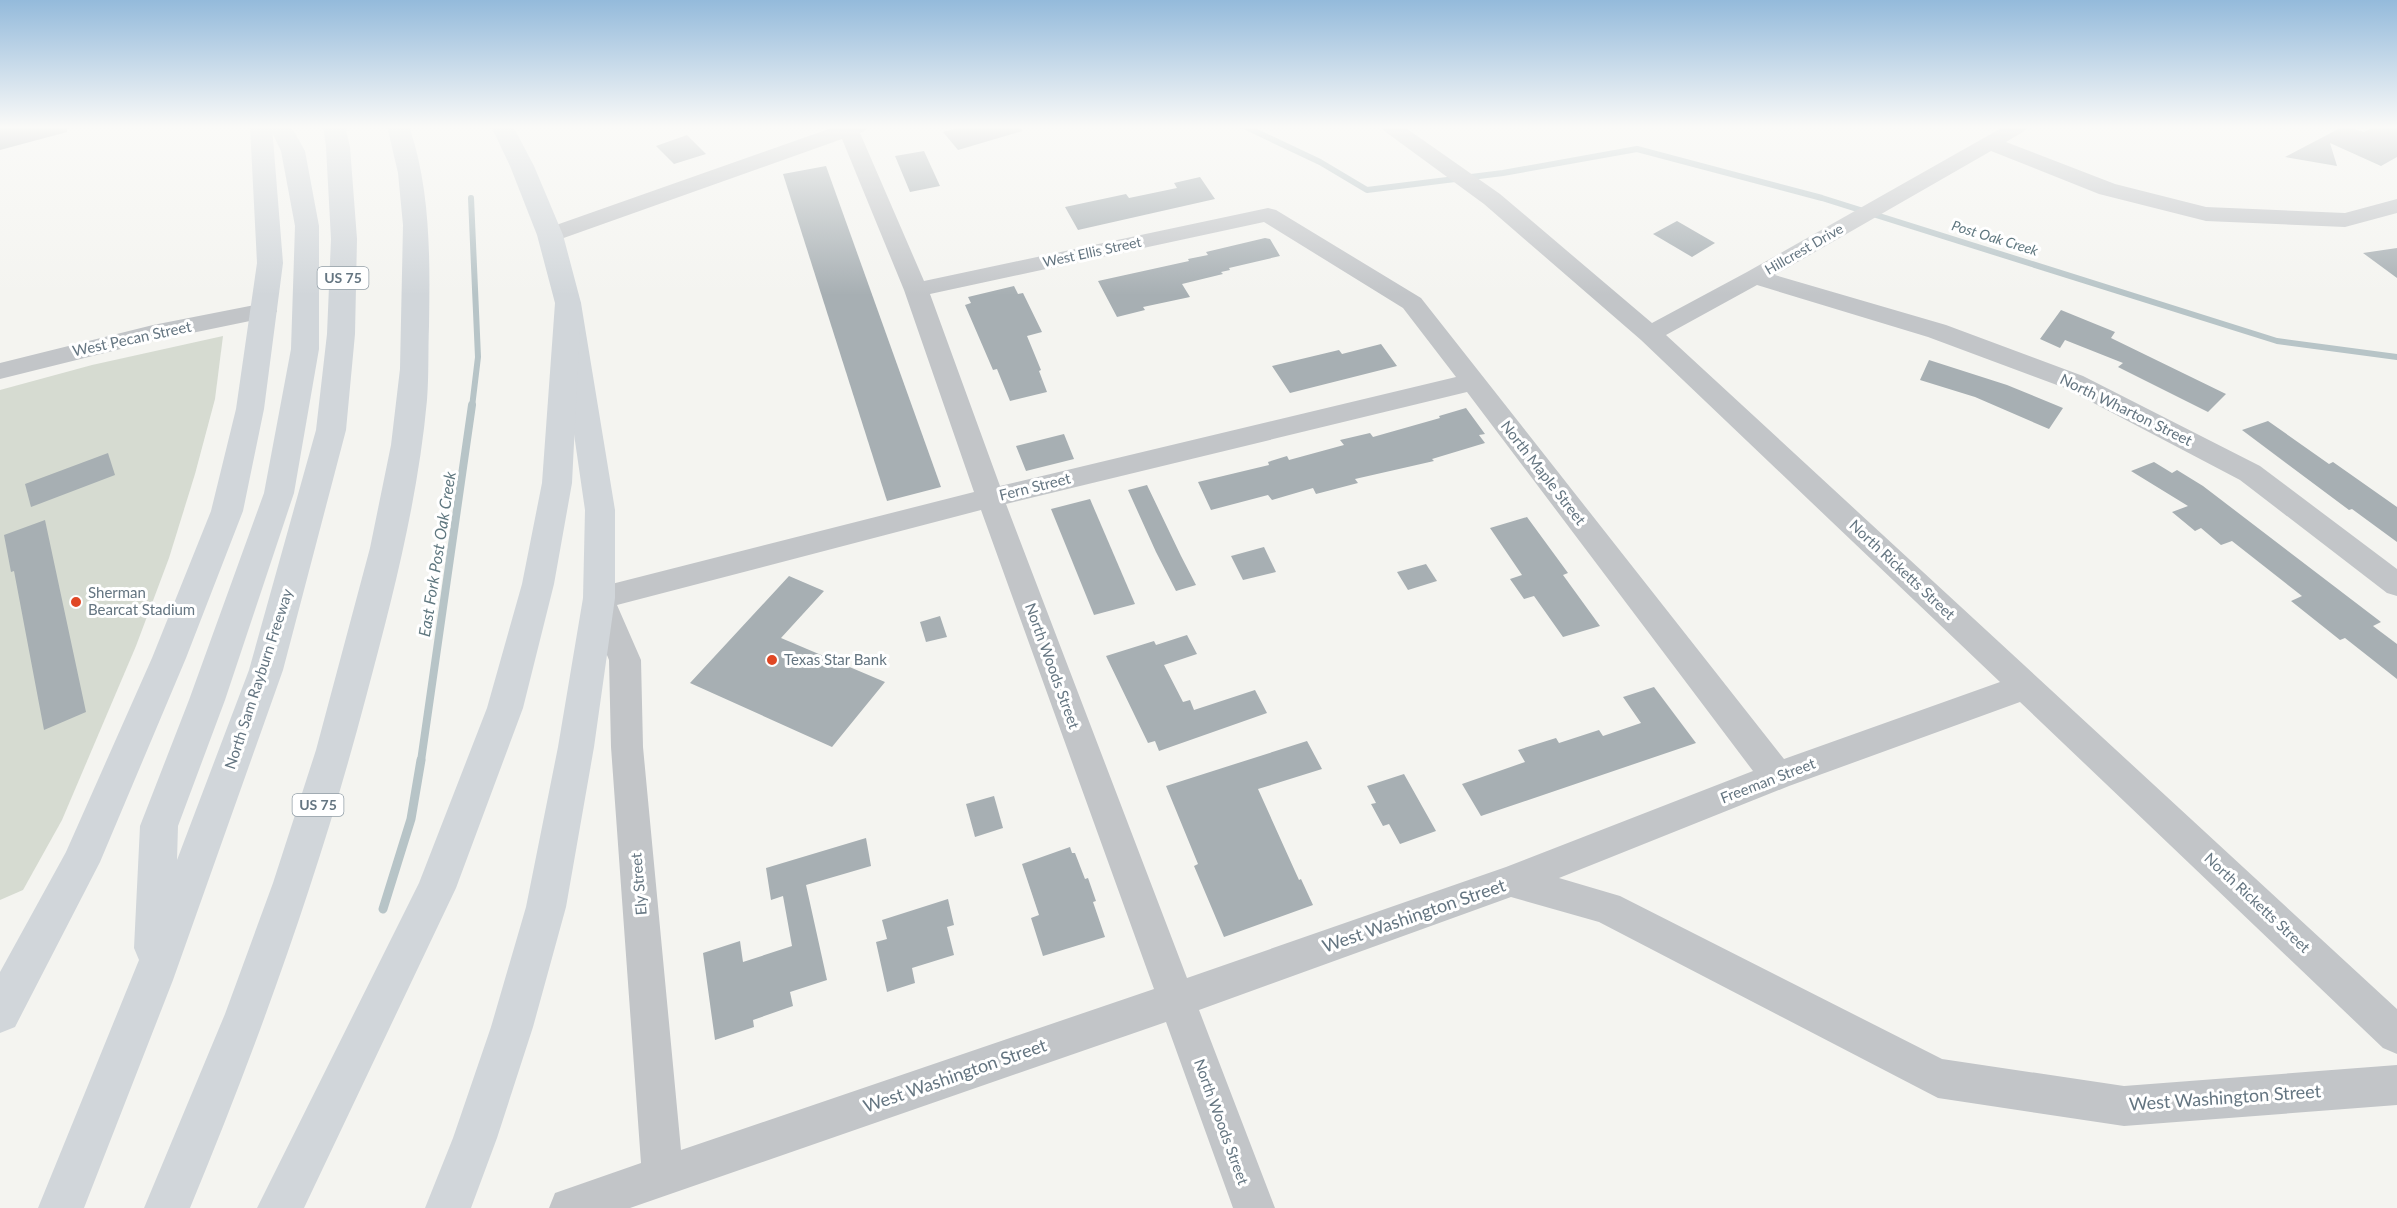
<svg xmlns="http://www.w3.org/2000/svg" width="2397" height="1208" font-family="Lato,sans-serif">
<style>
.green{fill:#d6dbd1}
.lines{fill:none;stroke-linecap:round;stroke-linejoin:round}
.stream-far2{stroke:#b7c4c7;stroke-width:6}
.stream-far1{stroke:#b7c4c7;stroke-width:8}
.stream{stroke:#b7c4c7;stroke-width:9}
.building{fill:#a7afb3}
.minor{fill:#c2c5c8;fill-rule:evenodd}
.major{fill:#d1d6da;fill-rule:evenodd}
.highway{fill:#d1d6da;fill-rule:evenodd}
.poi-dot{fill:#e04724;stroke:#fff;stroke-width:2}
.labels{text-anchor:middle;stroke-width:6;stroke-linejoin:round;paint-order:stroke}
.far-water-label{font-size:14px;font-style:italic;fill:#5f777f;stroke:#fff}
.far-street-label{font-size:14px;fill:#647581;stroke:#fff}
.shield{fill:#fff;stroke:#929ea7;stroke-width:1.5}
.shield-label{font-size:14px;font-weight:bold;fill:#647581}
.street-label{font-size:15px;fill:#647581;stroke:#fff}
.poi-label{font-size:15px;fill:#647581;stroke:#fff;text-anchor:start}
.water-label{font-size:16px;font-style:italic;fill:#5f777f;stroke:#fff}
.near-street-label{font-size:18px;fill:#647581;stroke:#fff}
</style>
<rect width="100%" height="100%" fill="#f4f4f0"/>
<polygon class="green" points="223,336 215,399 195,474 169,558 136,646 62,820 23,890 0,900 0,390 92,365"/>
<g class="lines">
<g class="stream-far2">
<polyline points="1244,126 1320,162 1367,190 1503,173 1637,149 1822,198 2277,341 2397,357"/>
<polyline points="471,198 478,357 472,407"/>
</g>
<polyline class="stream-far1" points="421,761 472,405"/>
<polyline class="stream" points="383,909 411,819 421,760"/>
</g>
<g class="building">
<polygon points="0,126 66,126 67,132 0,150"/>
<polygon points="965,126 1021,126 1022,131 958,150 943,132"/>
<polygon points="2344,126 2364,132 2376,126 2397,126 2397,157 2381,166 2330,143 2337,166 2285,157"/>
<polygon points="687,135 706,154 674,164 656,146"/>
<polygon points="924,151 940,186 910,192 895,156"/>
<polygon points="826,166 941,487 887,501 783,174"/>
<polygon points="1200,177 1215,199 1078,230 1065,207 1126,194 1129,198 1177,188 1174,183"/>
<polygon points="1677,221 1715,243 1692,257 1653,234"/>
<polygon points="1265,238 1270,239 1280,256 1229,268 1230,270 1221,272 1223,274 1182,284 1190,297 1143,307 1145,310 1117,317 1098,281 1189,261 1188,259 1208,255 1206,252"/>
<polygon points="2397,248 2397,278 2363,253"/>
<polygon points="1014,286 1018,294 1023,293 1042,332 1027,336 1041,370 1039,371 1047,392 1010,401 997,369 993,370 965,305 971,303 968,297"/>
<polygon points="2061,310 2115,332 2111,338 2226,394 2208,412 2118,367 2123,363 2065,340 2060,348 2040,339"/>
<polygon points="1381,344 1397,366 1290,393 1272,366 1339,350 1342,354"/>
<polygon points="1929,360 2007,385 2063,408 2049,429 1975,397 1920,380"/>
<polygon points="1466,408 1485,434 1479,435 1485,443 1432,459 1434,461 1355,479 1358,483 1316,494 1313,488 1272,500 1268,495 1211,510 1198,482 1269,465 1268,462 1287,456 1289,460 1344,445 1340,440 1370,433 1373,437 1440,418 1439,416"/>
<polygon points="2268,421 2329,464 2333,462 2397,507 2397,542 2352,509 2349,510 2242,430"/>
<polygon points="1064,434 1074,459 1026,471 1016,446"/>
<polygon points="108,453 115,475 31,507 25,484"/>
<polygon points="2154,462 2172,473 2177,470 2203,486 2381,622 2373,626 2397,644 2397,679 2345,638 2340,640 2291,601 2302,596 2232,541 2221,545 2201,528 2195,531 2172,512 2188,506 2131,471"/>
<polygon points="1147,485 1181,556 1196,585 1176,591 1156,552 1128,490"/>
<polygon points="1090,499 1135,604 1094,615 1051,509"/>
<polygon points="1527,517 1568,573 1563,575 1600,626 1563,637 1534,596 1524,599 1510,579 1522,575 1490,528"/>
<polygon points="45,520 86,712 44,730 14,571 11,572 4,535"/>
<polygon points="1264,547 1276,572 1243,580 1231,556"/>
<polygon points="1426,564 1437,581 1408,590 1397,572"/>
<polygon points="789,576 824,591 781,638 885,682 832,747 690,683"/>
<polygon points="940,616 947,637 926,642 920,622"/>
<polygon points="1187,635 1197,654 1164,665 1183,702 1190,700 1194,710 1255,690 1267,713 1159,751 1155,741 1148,743 1106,656 1154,641 1156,645"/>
<polygon points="1654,687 1696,743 1481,816 1462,784 1525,762 1518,750 1556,738 1559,743 1599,730 1603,736 1641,723 1623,697"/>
<polygon points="1307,741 1322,769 1258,789 1299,880 1301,879 1313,905 1224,937 1194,866 1198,864 1166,786"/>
<polygon points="1404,774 1436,831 1400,844 1389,824 1383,826 1371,804 1376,803 1367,786"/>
<polygon points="994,796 1003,828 975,837 966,804"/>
<polygon points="866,838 871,866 806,885 827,980 790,992 793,1006 753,1020 754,1027 715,1040 703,953 740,941 743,962 792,946 783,896 771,900 766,868"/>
<polygon points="1070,847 1072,853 1075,853 1085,879 1088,878 1096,901 1093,902 1105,937 1043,956 1031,918 1039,915 1022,864"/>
<polygon points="948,899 954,925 947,927 954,955 912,968 915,983 887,992 876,942 887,939 882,920"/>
</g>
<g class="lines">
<g class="minor">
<path d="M837 126H869L866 130 860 133 924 281 1268 208 1276 210 1421 298 1784 759 2000 682 1641 340 1484 204 1383 130 1380 126H1403L1500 194 1652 323 1747 272 2005 126H2029L2026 130 2006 142 2115 184 2206 207 2345 213 2397 199V213L2345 227 2206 221 2099 194 1991 151 1775 275 1946 325 2083 376 2260 466 2397 569V596L2387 593 2240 480 2065 388 1928 337 1757 285 1666 335 2397 1009V1054L2383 1048 2020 702 1789 786 1559 878 1620 896 1942 1059 2124 1086 2397 1065V1105L2124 1126 1938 1098 1599 922 1511 897 1199 1010 1275 1208H1233L1166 1022 630 1208H549L555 1193 641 1163 611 747 609 660 584 598 588 590 974 492 904 290 842 139 558 240 550 242 542 240 539 235 542 230ZM1264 222 1403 308 1456 377 1000 486 930 294ZM1467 392 1753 771 1506 867 1187 978 1006 504ZM981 510 1154 989 681 1150 643 747 641 660 617 605Z"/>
<polygon points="265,303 274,306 277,311 274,316 153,341 0,379 0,363 153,325"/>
</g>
<g class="major">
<polygon points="250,126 272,126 283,263 264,409 243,511 186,658 100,862 15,1027 0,1033 0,972 66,852 152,658 211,511 236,409 257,263"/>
<polygon points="491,126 513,126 534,166 563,235 581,303 615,510 615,598 594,747 566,907 533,1027 497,1138 471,1208 425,1208 453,1138 491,1027 526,907 558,747 583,598 585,510 555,303 537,235 510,166"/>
</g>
<g class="highway">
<polygon points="269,126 291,126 305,151 319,226 319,349 294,493 225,700 178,826 177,860 249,670 316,430 327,334 331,239 326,147 323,126 345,126 350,147 357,239 355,334 346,430 283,670 173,980 84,1208 38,1208 139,960 134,948 140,826 189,700 264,493 291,349 295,226 281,151"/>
<path d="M387 126H409C431 190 430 259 429 326 428 351 429 375 427 400 418 500 392 600 366 697 320 872 259 1041 190 1208H144L225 1014 273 883 316 750 370 548 391 445 400 369 403 225 398 173Z"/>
<polygon points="568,295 577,297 581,303 572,483 554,584 523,708 456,888 304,1208 257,1208 419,883 487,708 522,584 542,483 555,303 559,297"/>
</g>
</g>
<linearGradient id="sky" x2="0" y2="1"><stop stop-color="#94badb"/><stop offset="0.43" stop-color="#fafaf8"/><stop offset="1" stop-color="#fafaf8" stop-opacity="0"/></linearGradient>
<rect width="2397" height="295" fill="url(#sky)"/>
<g class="poi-dot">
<circle cx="76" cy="602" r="6"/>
<circle cx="772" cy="660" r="6"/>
</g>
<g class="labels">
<g class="far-water-label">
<text transform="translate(1995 238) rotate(17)" y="5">Post Oak Creek</text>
</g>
<g class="far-street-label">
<text transform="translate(1804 249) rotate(-30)" y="5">Hillcrest Drive</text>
<text transform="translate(1092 252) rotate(-12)" y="5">West Ellis Street</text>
</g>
<g class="shield">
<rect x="317.5" y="267" width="51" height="22" rx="4.5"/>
<rect x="292.5" y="794" width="51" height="22" rx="4.5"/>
</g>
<g class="shield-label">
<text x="343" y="283">US 75</text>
<text x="318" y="810">US 75</text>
</g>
<g class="street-label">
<text transform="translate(132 339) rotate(-12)" y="5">West Pecan Street</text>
<text transform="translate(2126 410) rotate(26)" y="5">North Wharton Street</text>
<text transform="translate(1543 473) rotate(52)" y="5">North Maple Street</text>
<text transform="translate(1035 487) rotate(-14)" y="5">Fern Street</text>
<text transform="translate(1902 570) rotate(43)" y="5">North Ricketts Street</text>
<text transform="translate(1052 666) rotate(70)" y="5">North Woods Street</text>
<text transform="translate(259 679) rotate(-72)" y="5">North Sam Rayburn Freeway</text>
<text transform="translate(1768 781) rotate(-21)" y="5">Freeman Street</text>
<text transform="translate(639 884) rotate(-95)" y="5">Ely Street</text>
<text transform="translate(2257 903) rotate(43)" y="5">North Ricketts Street</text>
<text transform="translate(1221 1122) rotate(70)" y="5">North Woods Street</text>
</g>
<g class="poi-label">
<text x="88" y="598">Sherman<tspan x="88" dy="17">Bearcat Stadium</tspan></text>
<text x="784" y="665">Texas Star Bank</text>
</g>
<g class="water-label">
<text transform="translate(437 554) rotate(-81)" y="6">East Fork Post Oak Creek</text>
</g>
<g class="near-street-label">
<text transform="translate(1414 916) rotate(-19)" y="6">West Washington Street</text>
<text transform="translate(955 1076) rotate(-19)" y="6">West Washington Street</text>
<text transform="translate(2225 1098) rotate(-4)" y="6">West Washington Street</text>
</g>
</g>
</svg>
